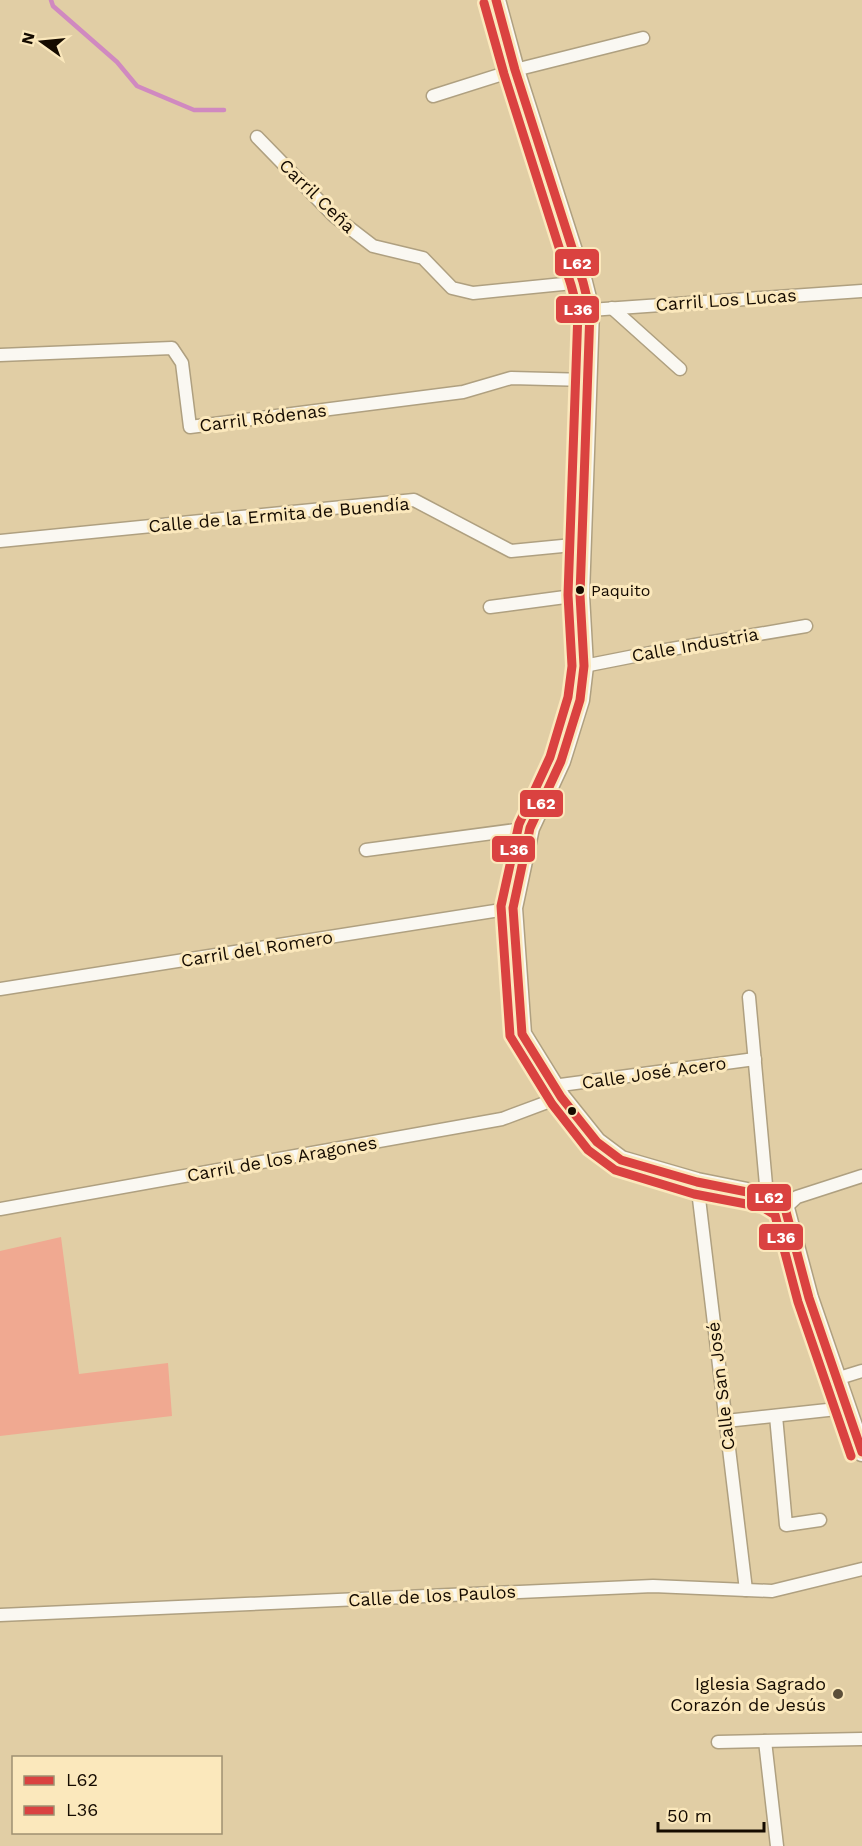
<svg xmlns="http://www.w3.org/2000/svg" width="862" height="1846" font-family="'Work Sans',sans-serif">
<style>
.green{fill:#f0a991}
.lines{fill:none;stroke-linecap:round;stroke-linejoin:round}
.stream{stroke:#d089c0;stroke-width:4.5}
.street-casing{stroke:#afa080;stroke-width:15}
.secondary-casing{stroke:#afa080;stroke-width:21}
.street{stroke:#faf8f2;stroke-width:12}
.secondary{stroke:#faf8f2;stroke-width:18}
.bus-1-casing{stroke:#fbe8bc;stroke-width:14}
.bus-2-casing{stroke:#fbe8bc;stroke-width:14}
.bus-1{stroke:#da4240;stroke-width:9}
.bus-2{stroke:#da4241;stroke-width:9}
.bus-dot{fill:#150b00;stroke:#fbe8bc;stroke-width:2}
.poi-dot{fill:#5c4f3a;stroke:#fbe8bc;stroke-width:2}
.labels{text-anchor:middle;stroke-width:6;stroke-linejoin:round;paint-order:stroke}
.bus-label{font-size:16px;fill:#150b00;stroke:#fbe8bc;text-anchor:start}
.street-label{font-size:18px;fill:#150b00;stroke:#fbe8bc}
.poi-label{font-size:18px;fill:#150b00;stroke:#fbe8bc;text-anchor:end}
.line-badge{stroke:#fbe8bc;stroke-width:2}
.badge-label{font-size:16px;text-anchor:middle;font-weight:bold;fill:#fff}
</style>
<rect width="100%" height="100%" fill="#e1cea5"/>
<polygon class="green" points="61,1237 79,1374 168,1363 172,1416 0,1436 0,1251"/>
<g class="lines">
<polyline class="stream" points="51,0 53,6 117,62 137,86 194,110 224,110"/>
<g class="street-casing">
<g id="street">
<polyline points="433,96 515,70 643,38"/>
<polyline points="257,137 334,216 373,246 423,258 452,288 473,293 583,282"/>
<polyline points="612,308 680,369"/>
<polyline points="590,310 862,291"/>
<polyline points="0,355 172,348 182,363 190,427 463,392 511,378 588,380"/>
<polyline points="0,541 414,500 511,551 583,544"/>
<polyline points="490,607 580,595"/>
<polyline points="584,666 660,651 806,626"/>
<polyline points="366,850 530,828"/>
<polyline points="0,989 513,908"/>
<polyline points="749,997 767,1196"/>
<polyline points="553,1086 755,1059"/>
<polyline points="697,1182 746,1590"/>
<polyline points="785,1208 797,1197 862,1176"/>
<polyline points="0,1209 502,1119 561,1097"/>
<polyline points="836,1379 862,1371"/>
<polyline points="776,1416 786,1525 820,1520"/>
<polyline points="726,1421 846,1408"/>
<polyline points="0,1615 653,1586 772,1591 862,1569"/>
<polyline points="765,1741 777,1846"/>
<polyline points="718,1742 862,1739"/>
</g>
</g>
<g class="secondary-casing">
<polyline id="secondary" points="496,0 515,70 583,282 590,310 580,595 584,666 580,700 561,761 530,828 513,908 522,1034 561,1097 597,1142 621,1160 697,1182 767,1196 785,1208 809,1298 862,1452"/>
</g>
<use href="#street" class="street"/>
<use href="#secondary" class="secondary"/>
<g class="bus-1-casing">
<polyline id="bus-1" points="496,0 515,70 583,282 590,310 580,595 584,666 580,700 561,761 530,828 513,908 522,1034 561,1097 597,1142 621,1160 697,1182 767,1196 785,1208 809,1298 862,1452"/>
</g>
<g class="bus-2-casing">
<polyline id="bus-2" points="484,3 504,74 571,285 578,311 568,595 572,666 568,697 550,757 519,824 501,906 510,1036 552,1104 588,1150 615,1170 694,1194 762,1207 775,1215 798,1302 851,1456"/>
</g>
<use href="#bus-1" class="bus-1"/>
<use href="#bus-2" class="bus-2"/>
</g>
<g class="bus-dot">
<circle cx="580" cy="590" r="5"/>
<circle cx="572" cy="1111" r="5"/>
</g>
<circle class="poi-dot" cx="838" cy="1694" r="6"/>
<g class="labels">
<g class="bus-label">
<text x="591" y="596">Paquito</text>
</g>
<g class="street-label">
<text transform="translate(317 196) rotate(44)" y="6">Carril Ceña</text>
<text transform="translate(726 300) rotate(-4)" y="6">Carril Los Lucas</text>
<text transform="translate(263 418) rotate(-7)" y="6">Carril Ródenas</text>
<text transform="translate(279 515) rotate(-5)" y="6">Calle de la Ermita de Buendía</text>
<text transform="translate(695 645) rotate(-10)" y="6">Calle Industria</text>
<text transform="translate(257 949) rotate(-9)" y="6">Carril del Romero</text>
<text transform="translate(654 1073) rotate(-8)" y="6">Calle José Acero</text>
<text transform="translate(282 1159) rotate(-10)" y="6">Carril de los Aragones</text>
<text transform="translate(721 1386) rotate(-97)" y="6">Calle San José</text>
<text transform="translate(432 1596) rotate(-3)" y="6">Calle de los Paulos</text>
</g>
<g class="poi-label">
<text x="826" y="1690">Iglesia Sagrado<tspan x="826" dy="21">Corazón de Jesús</tspan></text>
</g>
</g>
<g class="line-badge">
<rect x="554" y="248" width="46" height="29" rx="6" fill="#da4240"/>
<rect x="555" y="295" width="45" height="29" rx="6" fill="#da4241"/>
<rect x="519" y="789" width="45" height="29" rx="6" fill="#da4240"/>
<rect x="491" y="835" width="45" height="28" rx="6" fill="#da4241"/>
<rect x="746" y="1183" width="46" height="29" rx="6" fill="#da4240"/>
<rect x="758" y="1223" width="46" height="28" rx="6" fill="#da4241"/>
</g>
<g class="badge-label">
<text x="577" y="269">L62</text>
<text x="578" y="315">L36</text>
<text x="541" y="809">L62</text>
<text x="514" y="855">L36</text>
<text x="769" y="1203">L62</text>
<text x="781" y="1243">L36</text>
</g>
<rect x="12" y="1756" width="210" height="78" fill="#fbe8bc" stroke="#9f9071" stroke-width="1.5"/>
<rect x="24" y="1776" width="30" height="9" fill="#da4240" stroke="#9f9071" stroke-width="1.5"/>
<text x="66" y="1786" font-size="18" fill="#150b00">L62</text>
<rect x="24" y="1806" width="30" height="9" fill="#da4241" stroke="#9f9071" stroke-width="1.5"/>
<text x="66" y="1816" font-size="18" fill="#150b00">L36</text>
<g transform="translate(42 42) rotate(285)" stroke="#fbe8bc" stroke-width="4.5" paint-order="stroke">
<path d="M0-4.5L10 22L0 15L-10 22Z" fill="#150b00"/>
<text y="-9" font-size="16" font-weight="bold" text-anchor="middle" fill="#150b00">N</text>
</g>
<path d="M658 1822v9h106v-9" fill="none" stroke="#150b00" stroke-width="3"/>
<text x="667" y="1822" font-size="18" fill="#150b00" stroke="#fbe8bc" stroke-width="4.5" paint-order="stroke">50 m</text>
</svg>
